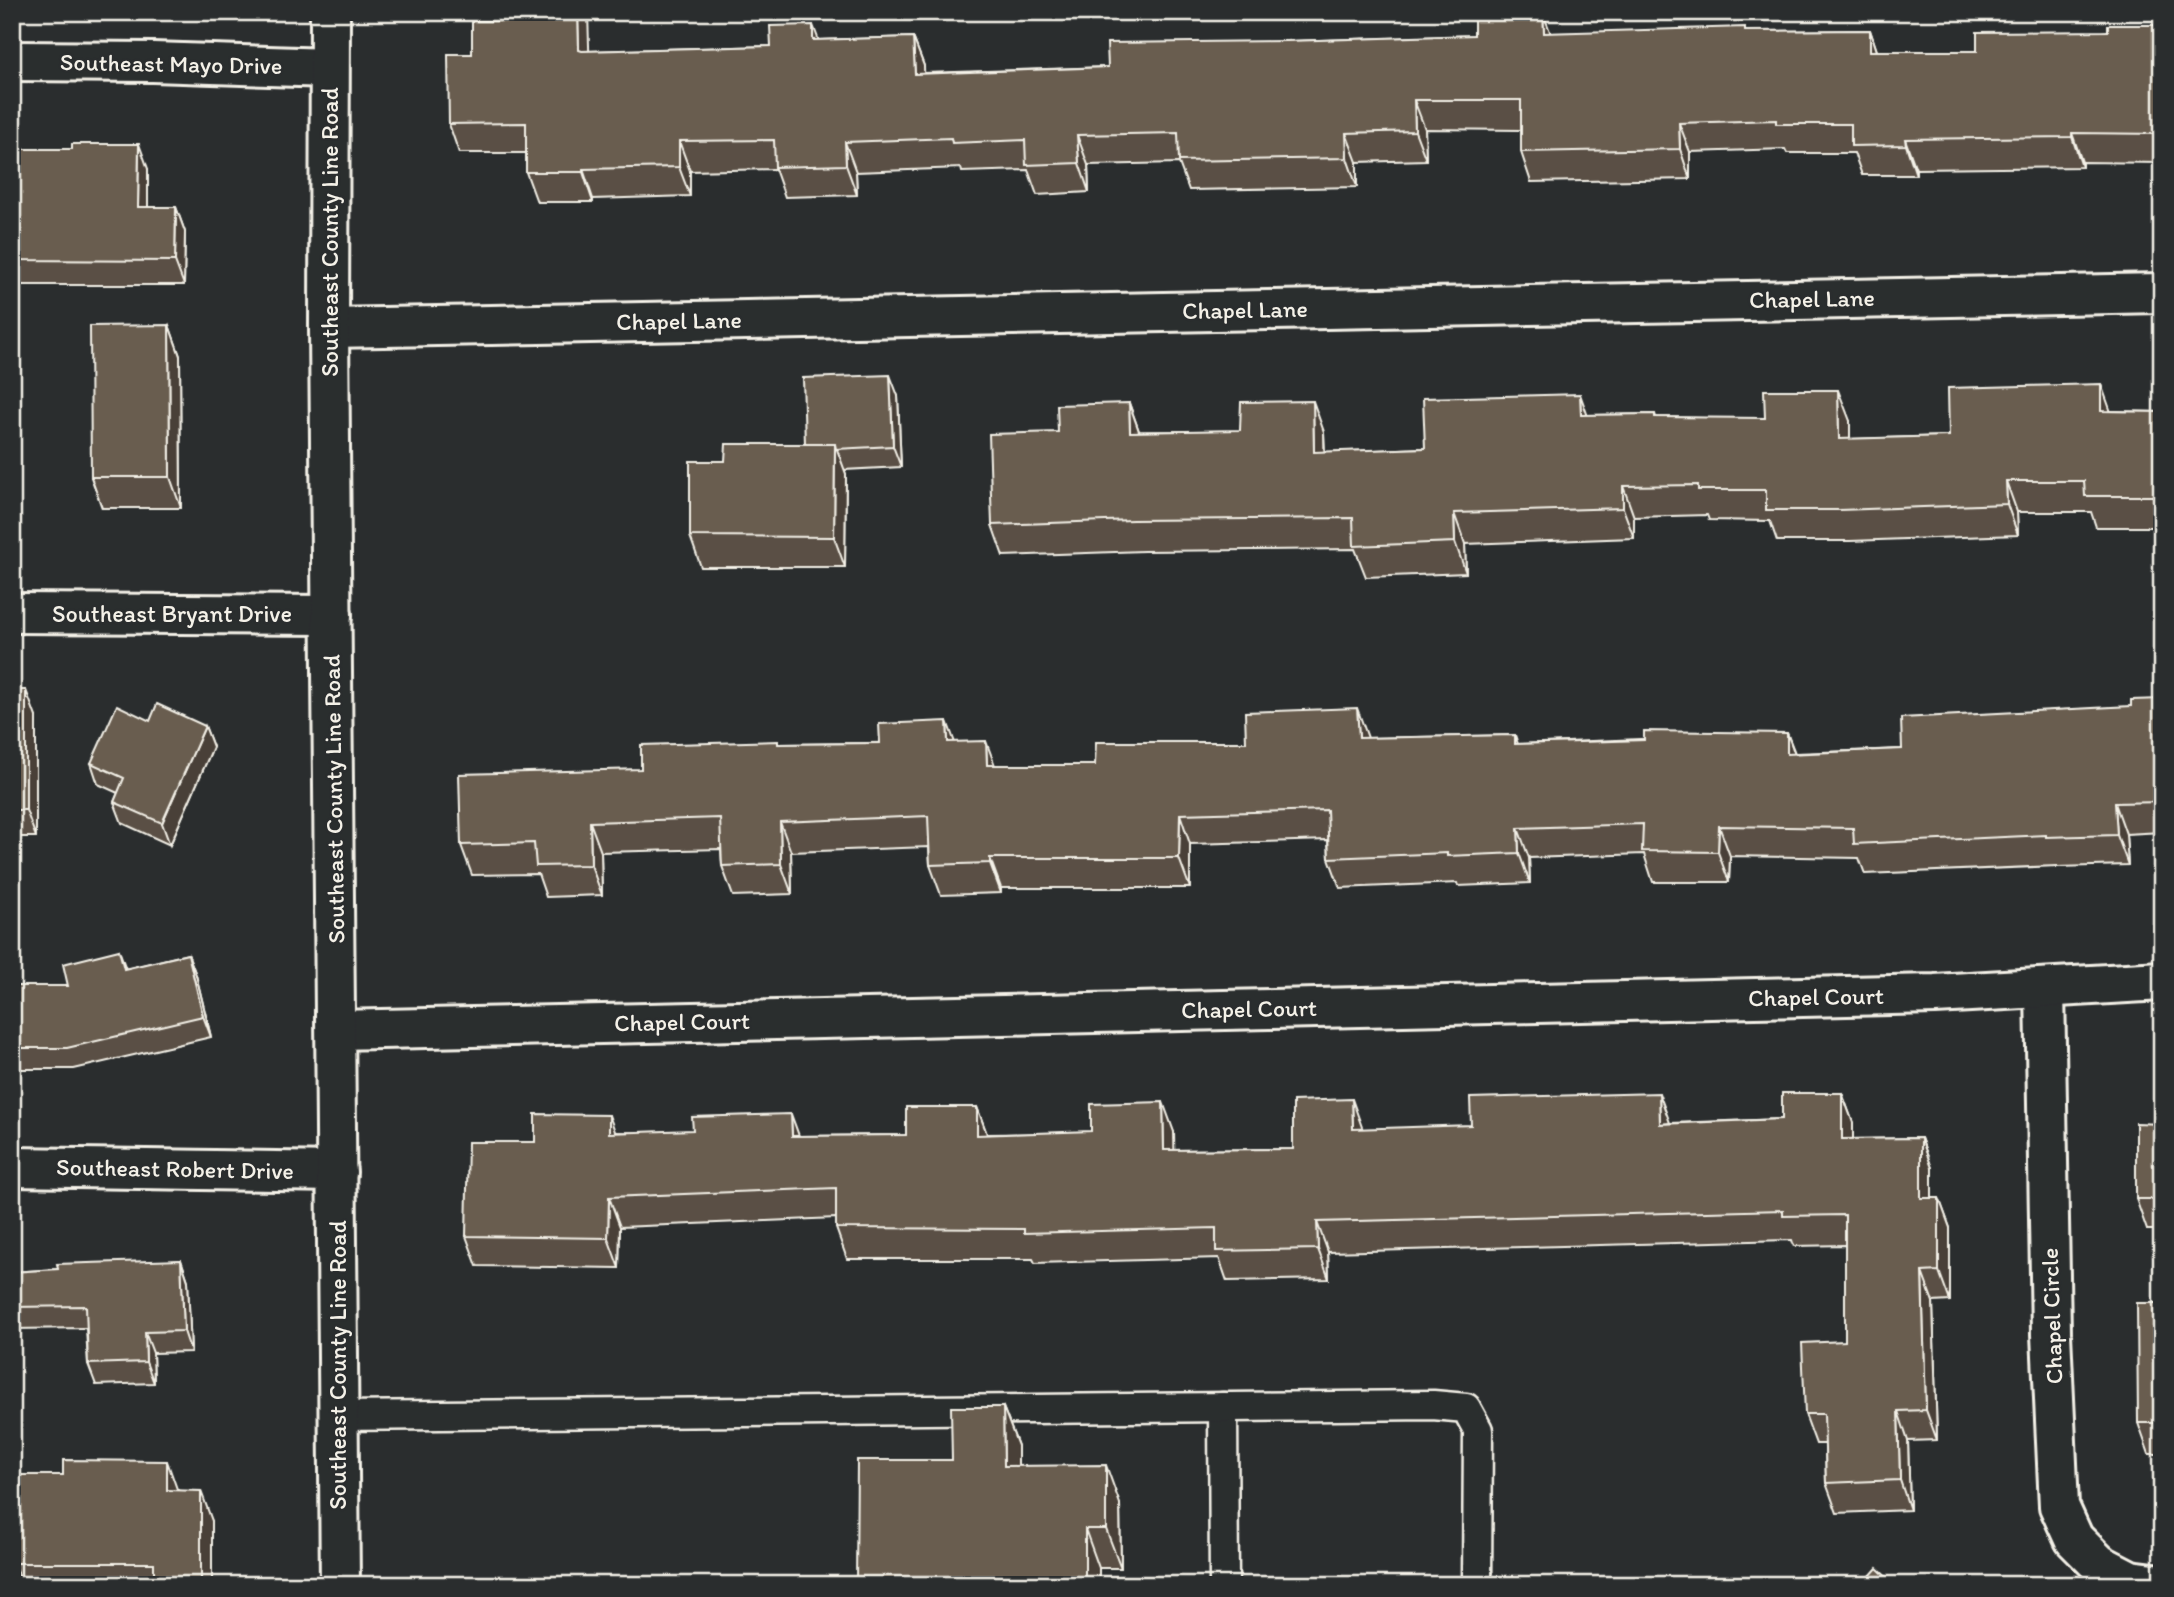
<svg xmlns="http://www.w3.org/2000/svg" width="2174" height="1597" font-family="Itim,sans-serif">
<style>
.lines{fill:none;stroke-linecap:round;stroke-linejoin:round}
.lane-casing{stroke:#f4f1e8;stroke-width:33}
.street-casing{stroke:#f4f1e8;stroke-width:44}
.secondary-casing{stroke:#f4f1e8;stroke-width:44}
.lane{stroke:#2a2d2e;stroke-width:28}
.street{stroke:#2a2d2e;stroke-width:38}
.secondary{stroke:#2a2d2e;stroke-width:38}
.wall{fill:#5a5045;stroke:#f4f1e8;stroke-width:2}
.shaded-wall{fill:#4a4138;stroke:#f4f1e8;stroke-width:2}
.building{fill:#695d50;stroke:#f4f1e8;stroke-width:2}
.labels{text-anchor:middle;stroke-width:5;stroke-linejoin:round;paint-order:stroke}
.street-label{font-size:24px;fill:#f4f1e8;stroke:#2a2d2e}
</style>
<rect width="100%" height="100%" fill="#2a2d2e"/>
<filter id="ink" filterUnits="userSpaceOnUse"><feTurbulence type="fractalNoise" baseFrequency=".0143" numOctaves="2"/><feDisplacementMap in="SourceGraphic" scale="14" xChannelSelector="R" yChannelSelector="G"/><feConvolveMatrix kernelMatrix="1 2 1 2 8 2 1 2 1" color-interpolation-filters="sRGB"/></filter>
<g filter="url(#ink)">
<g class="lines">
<g class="lane-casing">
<g id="lane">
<polyline points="1223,1407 1224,1585"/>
<polyline points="338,1416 1433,1405 1466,1408 1478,1430 1477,1585"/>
</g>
</g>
<g class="street-casing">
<g id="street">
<polyline points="12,61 153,62 329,68"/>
<polyline points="329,328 2162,293"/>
<polyline points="12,613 332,615"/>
<polyline points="2045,988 2051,1334 2059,1506 2074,1539 2099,1564 2130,1580 2162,1584"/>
<polyline points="336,1030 1935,994 2162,981"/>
<polyline points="12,1167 337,1172"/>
</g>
</g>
<g class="secondary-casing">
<polyline id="secondary" points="330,12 329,328 340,1585"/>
</g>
<use href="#lane" class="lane"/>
<use href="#street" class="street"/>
<use href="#secondary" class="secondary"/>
</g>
<g class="wall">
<polygon points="499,21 589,51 771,46 819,40 913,37 924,66 924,73 1108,67 1287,41 1551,33 1870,30 1877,51 1977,51 2108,31 2162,25 2162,163 2082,162 2082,167 1916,169 1916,175 1862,175 1854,153 1787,153 1785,149 1690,152 1690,179 1531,182 1521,152 1521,130 1425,129 1426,160 1357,162 1357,187 1189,190 1179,163 1088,165 1089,192 1037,195 1028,170 962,172 961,168 856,172 857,195 785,197 775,169 690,171 690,196 593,199 593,202 537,202 526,172 526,153 459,153 449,124 472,54"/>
<polygon points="12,149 148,169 148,207 176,207 185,232 184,285 12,285"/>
<polygon points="169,325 180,356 181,508 102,508 91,477"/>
<polygon points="898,396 901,467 844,470 846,474 845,567 701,567 690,536 805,444"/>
<polygon points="1129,403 1139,431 1324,432 1325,452 1425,448 1588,415 1655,414 1656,417 1850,421 1850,439 1949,436 2111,411 2162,412 2162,527 2096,527 2091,512 2017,512 2018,535 1850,541 1777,541 1770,521 1709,520 1707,515 1634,517 1634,538 1465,544 1466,573 1366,577 1355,549 1144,551 1003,556 992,525 1058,432"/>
<polygon points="12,690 36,717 36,837 12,837"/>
<polygon points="2162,699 2162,832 2126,834 2128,865 2057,867 2057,866 1865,874 1859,858 1730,856 1729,882 1653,882 1644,854 1529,858 1530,883 1458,886 1457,883 1340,888 1329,858 1328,840 1190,844 1190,888 1001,888 1001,893 941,895 930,865 929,847 791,852 792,894 733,896 722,866 721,849 601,852 602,895 546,897 538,874 472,875 461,845 641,769 779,744 955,742 995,765 1095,765 1246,742 1368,738 1515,735 1518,744 1787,733 1795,753 1902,749 2131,706"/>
<polygon points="150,721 205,726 213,747 170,845 122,823 114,802 118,793 98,784 91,763"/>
<polygon points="119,950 126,969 188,954 196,975 211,1037 74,1069 12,1069 12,986 68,986"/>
<polygon points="1842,1093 1853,1123 1853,1139 1921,1138 1932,1168 1932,1198 1939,1198 1950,1228 1950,1301 1933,1302 1937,1440 1908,1441 1910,1510 1837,1513 1826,1483 1825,1444 1816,1444 1805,1414 1845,1341 1845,1245 1794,1246 1792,1240 1328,1252 1329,1279 1227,1281 1219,1258 1035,1263 1033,1259 847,1259 836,1228 836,1218 620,1227 619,1268 477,1266 466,1236 616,1132 799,1136 906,1135 977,1107 987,1134 1174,1132 1174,1150 1293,1149 1363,1129 1670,1123 1782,1119"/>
<polygon points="2162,1124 2162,1230 2147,1230 2136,1199"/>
<polygon points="181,1260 188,1281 191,1352 153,1353 154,1383 96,1385 88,1364 86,1328 12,1329 12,1272 58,1269"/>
<polygon points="2162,1303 2162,1454 2149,1454 2138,1423"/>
<polygon points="1003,1407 1018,1446 1018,1466 1120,1504 1121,1568 1099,1568 1099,1585 856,1585 952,1460"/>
<polygon points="12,1475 178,1490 212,1521 212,1585 12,1585"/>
</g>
<g class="shaded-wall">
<polygon points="578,12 588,12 590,79 579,50"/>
<polygon points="1543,13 1554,42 1544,33"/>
<polygon points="813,25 824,54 813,40"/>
<polygon points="1870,30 1880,60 1870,51"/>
<polygon points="913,37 924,66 925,103 915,74"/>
<polygon points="1414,100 1425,129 1426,160 1415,131"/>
<polygon points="1679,123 1690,152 1690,179 1680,149"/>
<polygon points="1346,133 1357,162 1357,187 1347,158"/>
<polygon points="2072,133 2082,162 2082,167 2072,137"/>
<polygon points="1077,135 1088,165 1089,192 1079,163"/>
<polygon points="1905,139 1916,169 1916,175 1906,145"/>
<polygon points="679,141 690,171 690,196 679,167"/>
<polygon points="845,142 856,172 857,195 846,165"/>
<polygon points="139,144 148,169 148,232 138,207"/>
<polygon points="583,169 593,199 593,202 583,172"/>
<polygon points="176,207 185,232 184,285 175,261"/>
<polygon points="169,325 180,356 181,508 170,477"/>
<polygon points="890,375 898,396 901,467 893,446"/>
<polygon points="2101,384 2112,415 2101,411"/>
<polygon points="1838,390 1850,421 1850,470 1839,439"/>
<polygon points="1580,394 1591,425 1581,415"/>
<polygon points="1313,401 1324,432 1325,483 1314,452"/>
<polygon points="1129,403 1140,434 1130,432"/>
<polygon points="835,444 846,474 845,567 834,537"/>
<polygon points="2006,481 2017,512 2018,535 2007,504"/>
<polygon points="1623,486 1634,517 1634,538 1623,508"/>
<polygon points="1454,513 1465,544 1466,573 1455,542"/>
<polygon points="26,690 36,717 36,837 26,810"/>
<polygon points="1357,708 1368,738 1359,738"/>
<polygon points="947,721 958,751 948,742"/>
<polygon points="205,726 213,747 170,845 162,823"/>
<polygon points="1787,733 1798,763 1787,754"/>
<polygon points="986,741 997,771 987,765"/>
<polygon points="2115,803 2126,834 2128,865 2117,835"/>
<polygon points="1180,814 1190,844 1190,888 1179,858"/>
<polygon points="590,822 601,852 602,895 591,865"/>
<polygon points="780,822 791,852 792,894 781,864"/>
<polygon points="1719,826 1730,856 1729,882 1718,852"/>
<polygon points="1518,828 1529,858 1530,883 1519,853"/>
<polygon points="990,858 1001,888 1001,893 990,863"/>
<polygon points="188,954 196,975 211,1037 203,1016"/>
<polygon points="1659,1093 1670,1123 1660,1124"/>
<polygon points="1842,1093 1853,1123 1853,1169 1842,1139"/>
<polygon points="1352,1099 1363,1130 1353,1129"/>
<polygon points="1163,1102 1174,1132 1175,1180 1164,1150"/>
<polygon points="977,1107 988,1137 977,1135"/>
<polygon points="791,1114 802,1144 792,1136"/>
<polygon points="609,1115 620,1145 609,1133"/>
<polygon points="1921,1138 1932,1168 1932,1228 1921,1198"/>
<polygon points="609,1197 620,1227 619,1268 608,1238"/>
<polygon points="1939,1198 1950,1228 1950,1301 1939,1271"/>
<polygon points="1317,1222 1328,1252 1329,1279 1318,1249"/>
<polygon points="181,1260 188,1281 191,1352 184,1331"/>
<polygon points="1922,1272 1933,1302 1937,1440 1926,1410"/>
<polygon points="145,1332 153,1353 154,1383 146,1362"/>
<polygon points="1003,1407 1018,1446 1018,1505 1004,1466"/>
<polygon points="1898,1411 1908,1441 1910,1510 1900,1480"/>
<polygon points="167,1461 178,1492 167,1490"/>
<polygon points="1106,1465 1120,1504 1121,1568 1106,1529"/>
<polygon points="201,1491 212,1521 212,1585 201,1585"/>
<polygon points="1085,1529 1099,1568 1099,1585 1085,1585"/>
<polygon points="15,1563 22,1585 15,1585 14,1583"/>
</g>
<g class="building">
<polygon points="499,12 578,12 579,50 582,51 771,46 770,26 813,25 813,40 913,37 915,74 1108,67 1107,43 1287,41 1474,35 1474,13 1543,13 1544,33 1745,27 1745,31 1870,30 1870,51 1977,51 1977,32 2108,31 2108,25 2162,25 2162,134 2072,133 2072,137 1905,139 1906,145 1851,146 1851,124 1776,124 1776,120 1679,123 1680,149 1521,152 1521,100 1414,100 1415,131 1346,133 1347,158 1179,161 1178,133 1077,135 1079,163 1026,165 1025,140 952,143 951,138 845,142 846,165 775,167 774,140 679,141 679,167 583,169 583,172 526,172 526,123 449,124 448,54 472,54 472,21 499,21"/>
<polygon points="72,144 139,144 138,207 176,207 175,261 12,260 12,149 72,149"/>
<polygon points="169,325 170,477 91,477 90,326"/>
<polygon points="890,375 893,446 836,449 835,444 805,444 803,378"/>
<polygon points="2101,384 2101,411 2162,412 2162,496 2085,496 2084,481 2006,481 2007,504 1839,510 1766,510 1766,490 1698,490 1698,485 1623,486 1623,508 1454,513 1455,542 1354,546 1353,518 1133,520 992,525 989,434 1058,432 1057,405 1129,403 1130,432 1240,430 1241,402 1313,401 1314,452 1425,448 1423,398 1580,394 1581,415 1655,414 1655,417 1765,418 1764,390 1838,390 1839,439 1949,436 1948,388"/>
<polygon points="726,444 835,444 834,537 690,536 690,461 725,461"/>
<rect x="12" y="690" width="14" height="120"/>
<polygon points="2162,699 2162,802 2115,803 2117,835 2046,837 2046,835 1854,844 1853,828 1719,826 1718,852 1642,851 1643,824 1518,828 1519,853 1447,856 1447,853 1329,858 1327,810 1180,814 1179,858 990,858 990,863 930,865 928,816 780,822 781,864 722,866 720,818 590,822 591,865 536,866 534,843 461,845 459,774 641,769 641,745 778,741 778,744 880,743 879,724 947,721 948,742 986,741 987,765 1095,765 1096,742 1246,742 1245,712 1357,708 1359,738 1515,735 1515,744 1644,740 1644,731 1787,733 1787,754 1902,749 1901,718 2131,706 2131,700"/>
<polygon points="157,704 205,726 162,823 114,802 124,778 91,763 117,705 150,721"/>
<polygon points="119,950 124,969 188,954 203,1016 67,1048 12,1048 12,986 68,986 63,964"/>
<polygon points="1659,1093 1660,1124 1782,1119 1782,1093 1842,1093 1842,1139 1921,1138 1921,1198 1939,1198 1939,1271 1922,1272 1926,1410 1898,1411 1900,1480 1826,1483 1824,1414 1805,1414 1802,1343 1845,1341 1845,1215 1783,1216 1783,1210 1317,1222 1318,1249 1216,1251 1216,1228 1024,1233 1024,1229 836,1228 836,1188 609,1197 608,1238 466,1236 468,1142 535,1142 535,1114 609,1115 609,1133 693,1130 692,1117 791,1114 792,1136 906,1135 906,1107 977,1107 977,1135 1091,1131 1091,1104 1163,1102 1164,1150 1293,1149 1293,1101 1352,1099 1353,1129 1471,1125 1470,1098"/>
<polygon points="2136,1123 2162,1124 2162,1199 2136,1199"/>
<polygon points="181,1260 184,1331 145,1332 146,1362 88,1364 86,1306 12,1307 12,1272 58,1269 57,1264"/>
<polygon points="2137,1303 2162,1303 2162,1423 2138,1423"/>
<polygon points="951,1407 1003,1407 1004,1466 1106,1465 1106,1529 1085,1529 1085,1585 856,1585 857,1460 952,1460"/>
<polygon points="63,1460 167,1461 167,1490 201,1491 201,1585 154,1585 154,1563 15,1563 14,1583 12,1583 12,1475 63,1475"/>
<polygon points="1877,1568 1895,1585 1862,1585"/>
</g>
</g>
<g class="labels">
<g class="street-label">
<text transform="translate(171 64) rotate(1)" y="8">Southeast Mayo Drive</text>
<text transform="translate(330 232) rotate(-90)" y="8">Southeast County Line Road</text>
<text transform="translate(1812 299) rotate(-1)" y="8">Chapel Lane</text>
<text transform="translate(1245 310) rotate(-1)" y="8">Chapel Lane</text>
<text transform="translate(679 321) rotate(-1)" y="8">Chapel Lane</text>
<text x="172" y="622">Southeast Bryant Drive</text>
<text transform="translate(334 799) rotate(-91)" y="8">Southeast County Line Road</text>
<text transform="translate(1816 997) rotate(-1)" y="8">Chapel Court</text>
<text transform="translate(1249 1009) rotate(-1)" y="8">Chapel Court</text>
<text transform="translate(682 1022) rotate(-1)" y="8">Chapel Court</text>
<text transform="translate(175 1169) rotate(1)" y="8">Southeast Robert Drive</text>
<text transform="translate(2052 1316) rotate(-92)" y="8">Chapel Circle</text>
<text transform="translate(338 1365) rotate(-90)" y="8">Southeast County Line Road</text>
</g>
</g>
<rect width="2174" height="1597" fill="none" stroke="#2a2d2e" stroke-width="42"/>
<rect x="21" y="21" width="2132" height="1555" fill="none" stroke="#f4f1e8" stroke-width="2.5" filter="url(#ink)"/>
</svg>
